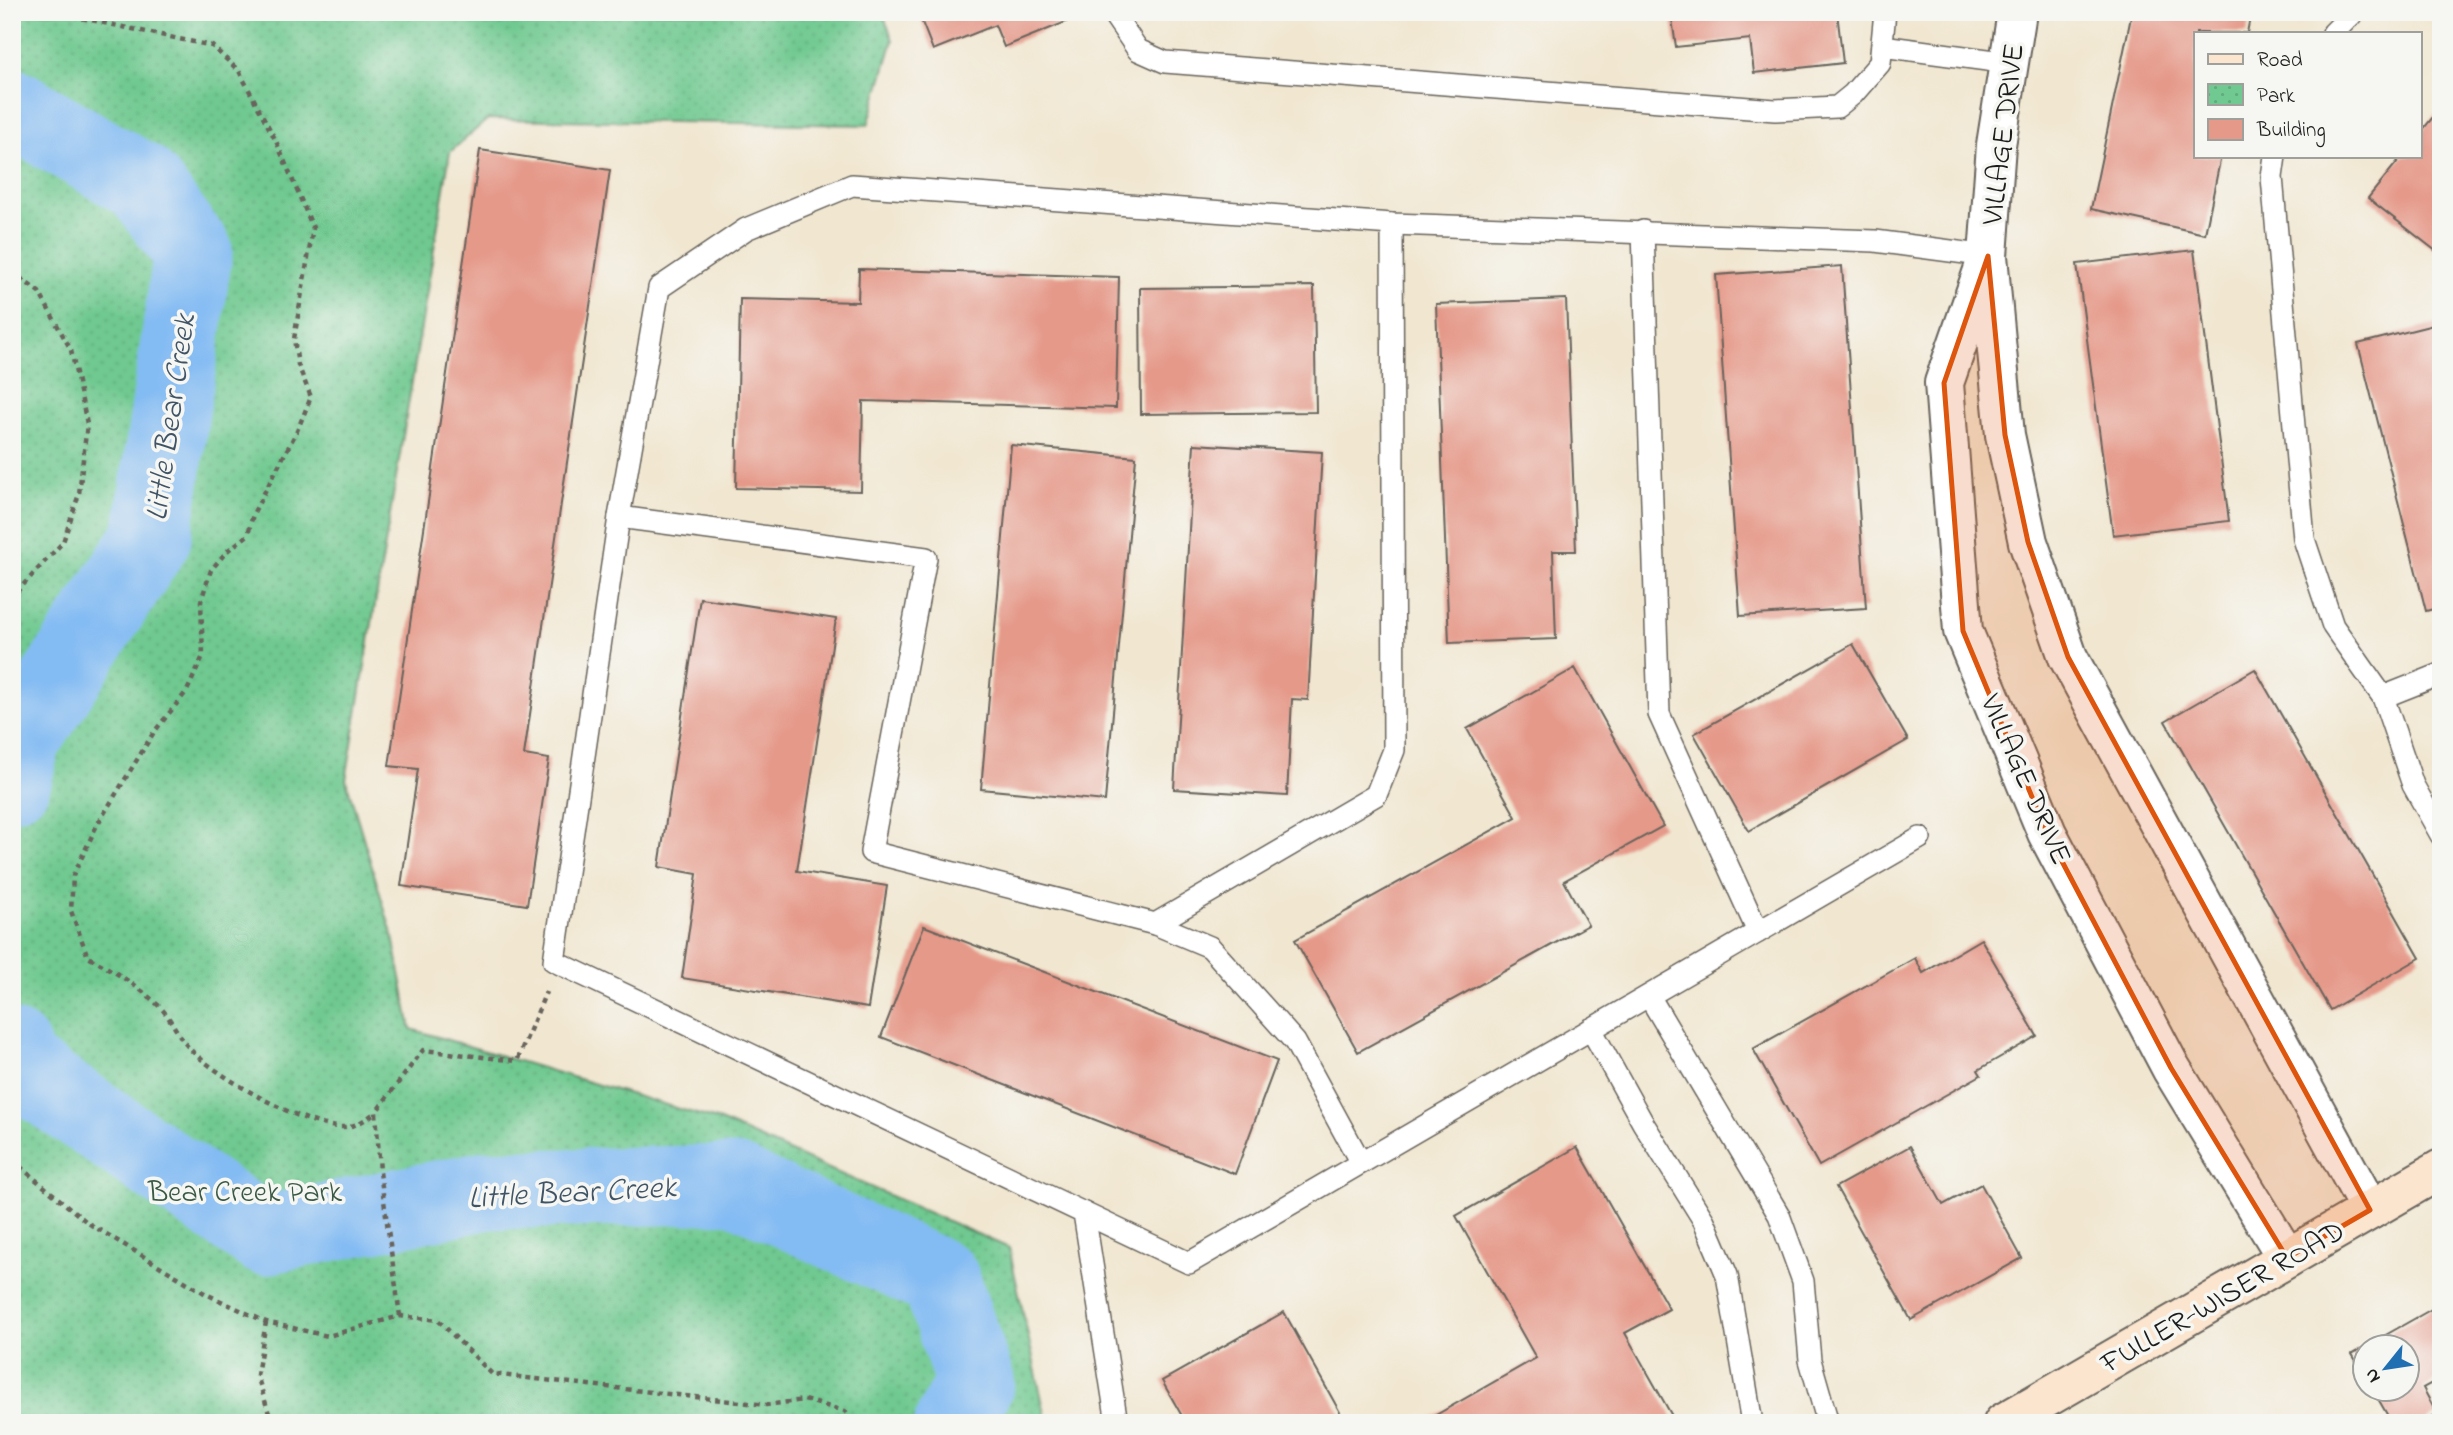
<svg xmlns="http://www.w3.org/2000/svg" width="2453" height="1435" font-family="'Indie Flower',sans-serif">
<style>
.park{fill:url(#park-dots);stroke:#467256;stroke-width:2}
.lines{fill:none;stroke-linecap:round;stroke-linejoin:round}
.river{stroke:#83bbf3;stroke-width:79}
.building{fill:#e59989}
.lane-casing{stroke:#67635b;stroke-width:24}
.street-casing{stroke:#67635b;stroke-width:42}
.secondary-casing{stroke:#67635b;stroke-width:42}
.path{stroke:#67635b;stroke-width:4.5;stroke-dasharray:5 5;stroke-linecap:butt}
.lane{stroke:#fff;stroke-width:21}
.street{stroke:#fff;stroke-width:38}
.secondary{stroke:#fce5cf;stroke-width:38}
.marked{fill:#de560d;fill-opacity:0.2;stroke:#de560d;stroke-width:5;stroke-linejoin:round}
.labels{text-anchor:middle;stroke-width:7;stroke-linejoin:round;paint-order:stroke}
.street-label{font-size:30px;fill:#1c1c1c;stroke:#f6f6f2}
.park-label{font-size:30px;fill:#395945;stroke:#f6f6f2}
.water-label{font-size:32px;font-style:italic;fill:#405467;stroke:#f6f6f2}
</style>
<defs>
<pattern id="park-dots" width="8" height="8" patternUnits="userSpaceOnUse" patternTransform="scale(1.75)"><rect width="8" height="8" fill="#70c990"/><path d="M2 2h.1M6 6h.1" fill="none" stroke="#60ac7c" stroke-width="1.8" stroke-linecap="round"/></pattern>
</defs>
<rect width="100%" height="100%" fill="#f6f6f2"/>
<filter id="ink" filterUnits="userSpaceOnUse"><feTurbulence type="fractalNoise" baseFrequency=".0143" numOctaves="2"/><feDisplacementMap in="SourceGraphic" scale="14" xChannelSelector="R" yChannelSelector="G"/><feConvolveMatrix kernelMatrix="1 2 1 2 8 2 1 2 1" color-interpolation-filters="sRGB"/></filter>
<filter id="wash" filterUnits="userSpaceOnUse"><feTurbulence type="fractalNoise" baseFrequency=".00686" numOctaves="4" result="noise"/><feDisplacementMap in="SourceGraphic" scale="28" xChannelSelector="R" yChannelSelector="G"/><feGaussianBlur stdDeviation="1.57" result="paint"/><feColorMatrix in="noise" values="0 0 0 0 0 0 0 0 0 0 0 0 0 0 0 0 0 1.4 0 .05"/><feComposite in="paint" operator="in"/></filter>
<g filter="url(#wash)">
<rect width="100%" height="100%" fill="#f1e7d1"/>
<polygon class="park" points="12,12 882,12 893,40 868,125 488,119 450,152 346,780 393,937 411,1029 720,1121 1009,1248 1047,1423 12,1423"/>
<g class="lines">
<g class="river">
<polyline points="12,107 141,182 193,252 152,537 21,741 12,780"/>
<polyline points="12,1050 16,1066 264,1235 487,1190 734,1184 940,1279 975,1382 954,1423"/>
</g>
</g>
<g id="blocks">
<g class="building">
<polygon points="918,12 1062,12 1066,22 1004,47 995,25 933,50"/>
<polygon points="1671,12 1837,12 1843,63 1754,73 1750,39 1676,47"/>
<polygon points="2132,12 2251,12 2247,33 2196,33 2196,156 2221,156 2205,234 2091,209"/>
<polygon points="2441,107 2441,255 2368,198 2402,156 2420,156 2420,133"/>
<polygon points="480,150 610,170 524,755 549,759 527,905 401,886 418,769 389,766"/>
<polygon points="2194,250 2229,521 2113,535 2077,264"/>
<polygon points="1842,266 1866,608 1740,616 1716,275"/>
<polygon points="859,269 1119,277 1116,408 863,401 861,491 736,488 740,299 858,302"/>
<polygon points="1314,286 1316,412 1141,414 1140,288"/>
<polygon points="1566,299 1576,551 1553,551 1556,639 1449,643 1436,304"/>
<polygon points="2441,323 2441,607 2426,611 2358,344"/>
<polygon points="1194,444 1322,452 1308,700 1292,699 1287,796 1174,789"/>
<polygon points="1011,445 1136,457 1105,801 981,789"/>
<polygon points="700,598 836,619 797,871 887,886 868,1008 682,978 697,874 659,867"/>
<polygon points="1853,644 1908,740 1749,831 1694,734"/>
<polygon points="1575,668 1663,826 1564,881 1588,925 1358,1052 1295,940 1516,817 1467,729"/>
<polygon points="2255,669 2420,958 2330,1010 2165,721"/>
<polygon points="924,926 1277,1061 1235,1174 881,1037"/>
<polygon points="1981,939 2037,1036 1978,1070 1981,1075 1819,1166 1753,1049 1915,958 1923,973"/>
<polygon points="1910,1146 1943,1205 1981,1184 2022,1258 1911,1320 1836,1187"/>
<polygon points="1577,1147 1669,1309 1625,1333 1676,1423 1422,1423 1536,1358 1456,1216"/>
<polygon points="2437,1306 2441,1313 2441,1378 2423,1388 2437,1414 2422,1423 2392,1423 2373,1390 2408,1390 2408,1348 2366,1348 2366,1377 2352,1354"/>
<polygon points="1284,1312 1346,1423 1186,1423 1162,1381"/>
</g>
</g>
</g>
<g filter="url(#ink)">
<use href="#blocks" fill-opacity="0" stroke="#67635b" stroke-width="2"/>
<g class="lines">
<g class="lane-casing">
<g id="lane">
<polyline points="1112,12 1138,50 1165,62 1775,110 1837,107 1853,94 1880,63 1885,12"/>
<polyline points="2333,33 2354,12"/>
<polyline points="1882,46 2010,63"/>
<polyline points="2275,156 2272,177 2304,539 2333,626 2383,697 2441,674"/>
<polyline points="1643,231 1659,714 1758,932"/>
<polyline points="619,517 926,558 871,852 1155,924 1376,795 1394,750 1392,224"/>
<polyline points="2383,697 2413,785 2441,835"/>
<polyline points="1920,838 1189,1263 554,961 619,517 659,288 746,229 852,185 1392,224 1875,241 1988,256"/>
<polyline points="1155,924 1210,947 1295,1042 1361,1163"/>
<polyline points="1649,996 1779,1215 1803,1281 1810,1360 1828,1423"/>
<polyline points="1591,1029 1643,1123 1704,1221 1727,1275 1752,1423"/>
<polyline points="1084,1213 1117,1423"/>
</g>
</g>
<g class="street-casing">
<g id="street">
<polyline points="2017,12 1996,145 1988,256 2005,435 2028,542 2068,657 2370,1210"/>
<polyline points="1984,268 1944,383 1963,631 2047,833 2171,1068 2287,1258"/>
</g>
</g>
<g class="secondary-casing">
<polyline id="secondary" points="2003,1423 2441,1169"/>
</g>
<g class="path">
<path d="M53 12 212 46 239 71 276 141 313 228 294 339 298 365 311 397 297 431 253 514 248 535 227 551 211 570 201 601 203 656 187 691 154 732 97 825 73 876 71 911 88 957C114 971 137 985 158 1005 171 1017 177 1035 189 1048 214 1075 307 1129 343 1127 356 1127 366 1119 376 1112"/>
<polyline points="12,272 39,292 71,350 87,424 79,494 63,542 12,597"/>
<polyline points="12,1160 88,1223 206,1294 266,1322 328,1336 400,1316 438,1320 492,1374 766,1405 804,1400 845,1411 853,1423"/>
<polyline points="400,1316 380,1172 376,1112 423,1050 517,1061 546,992"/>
<polyline points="266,1322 257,1375 272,1423"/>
</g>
<use href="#lane" class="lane"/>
<use href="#street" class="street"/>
<use href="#secondary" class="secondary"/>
</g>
</g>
<path class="marked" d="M1988 256 2005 435 2028 542 2068 657 2370 1210 2287 1258 2171 1068 2047 833 1963 631 1944 383Z"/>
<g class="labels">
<g class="street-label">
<text transform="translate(2002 134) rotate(-83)" y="10">VILLAGE DRIVE</text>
<text transform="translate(2027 779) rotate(66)" y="10">VILLAGE DRIVE</text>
<text transform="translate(2222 1296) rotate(-30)" y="10">FULLER-WISER ROAD</text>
</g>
<g class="park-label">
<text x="245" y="1201">Bear Creek Park</text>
</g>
<g class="water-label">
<text transform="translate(169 417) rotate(-82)" y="11">Little Bear Creek</text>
<text transform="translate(572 1191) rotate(-3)" y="11">Little Bear Creek</text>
</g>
</g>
<rect width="2453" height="1435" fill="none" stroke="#f6f6f2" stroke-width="42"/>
<rect x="2194" y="32" width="228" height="126" fill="#f6f6f2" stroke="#9f9f9c" stroke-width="2"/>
<rect x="2208" y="54" width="35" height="10" fill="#fce5cf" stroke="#9f9f9c" stroke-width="2"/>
<text x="2257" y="66" font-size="21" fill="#1c1c1c">Road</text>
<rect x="2208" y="84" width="35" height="21" fill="url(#park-dots)" stroke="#9f9f9c" stroke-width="2"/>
<text x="2257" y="102" font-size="21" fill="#1c1c1c">Park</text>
<rect x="2208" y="119" width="35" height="21" fill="#e59989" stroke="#9f9f9c" stroke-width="2"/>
<text x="2257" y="136" font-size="21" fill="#1c1c1c">Building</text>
<g transform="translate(2386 1368) rotate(240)"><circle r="33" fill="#f6f6f2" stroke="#9f9f9c" stroke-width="2"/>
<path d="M0-5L12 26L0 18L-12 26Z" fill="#1f6fb2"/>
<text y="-10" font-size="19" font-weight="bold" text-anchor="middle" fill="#1c1c1c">N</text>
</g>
</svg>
